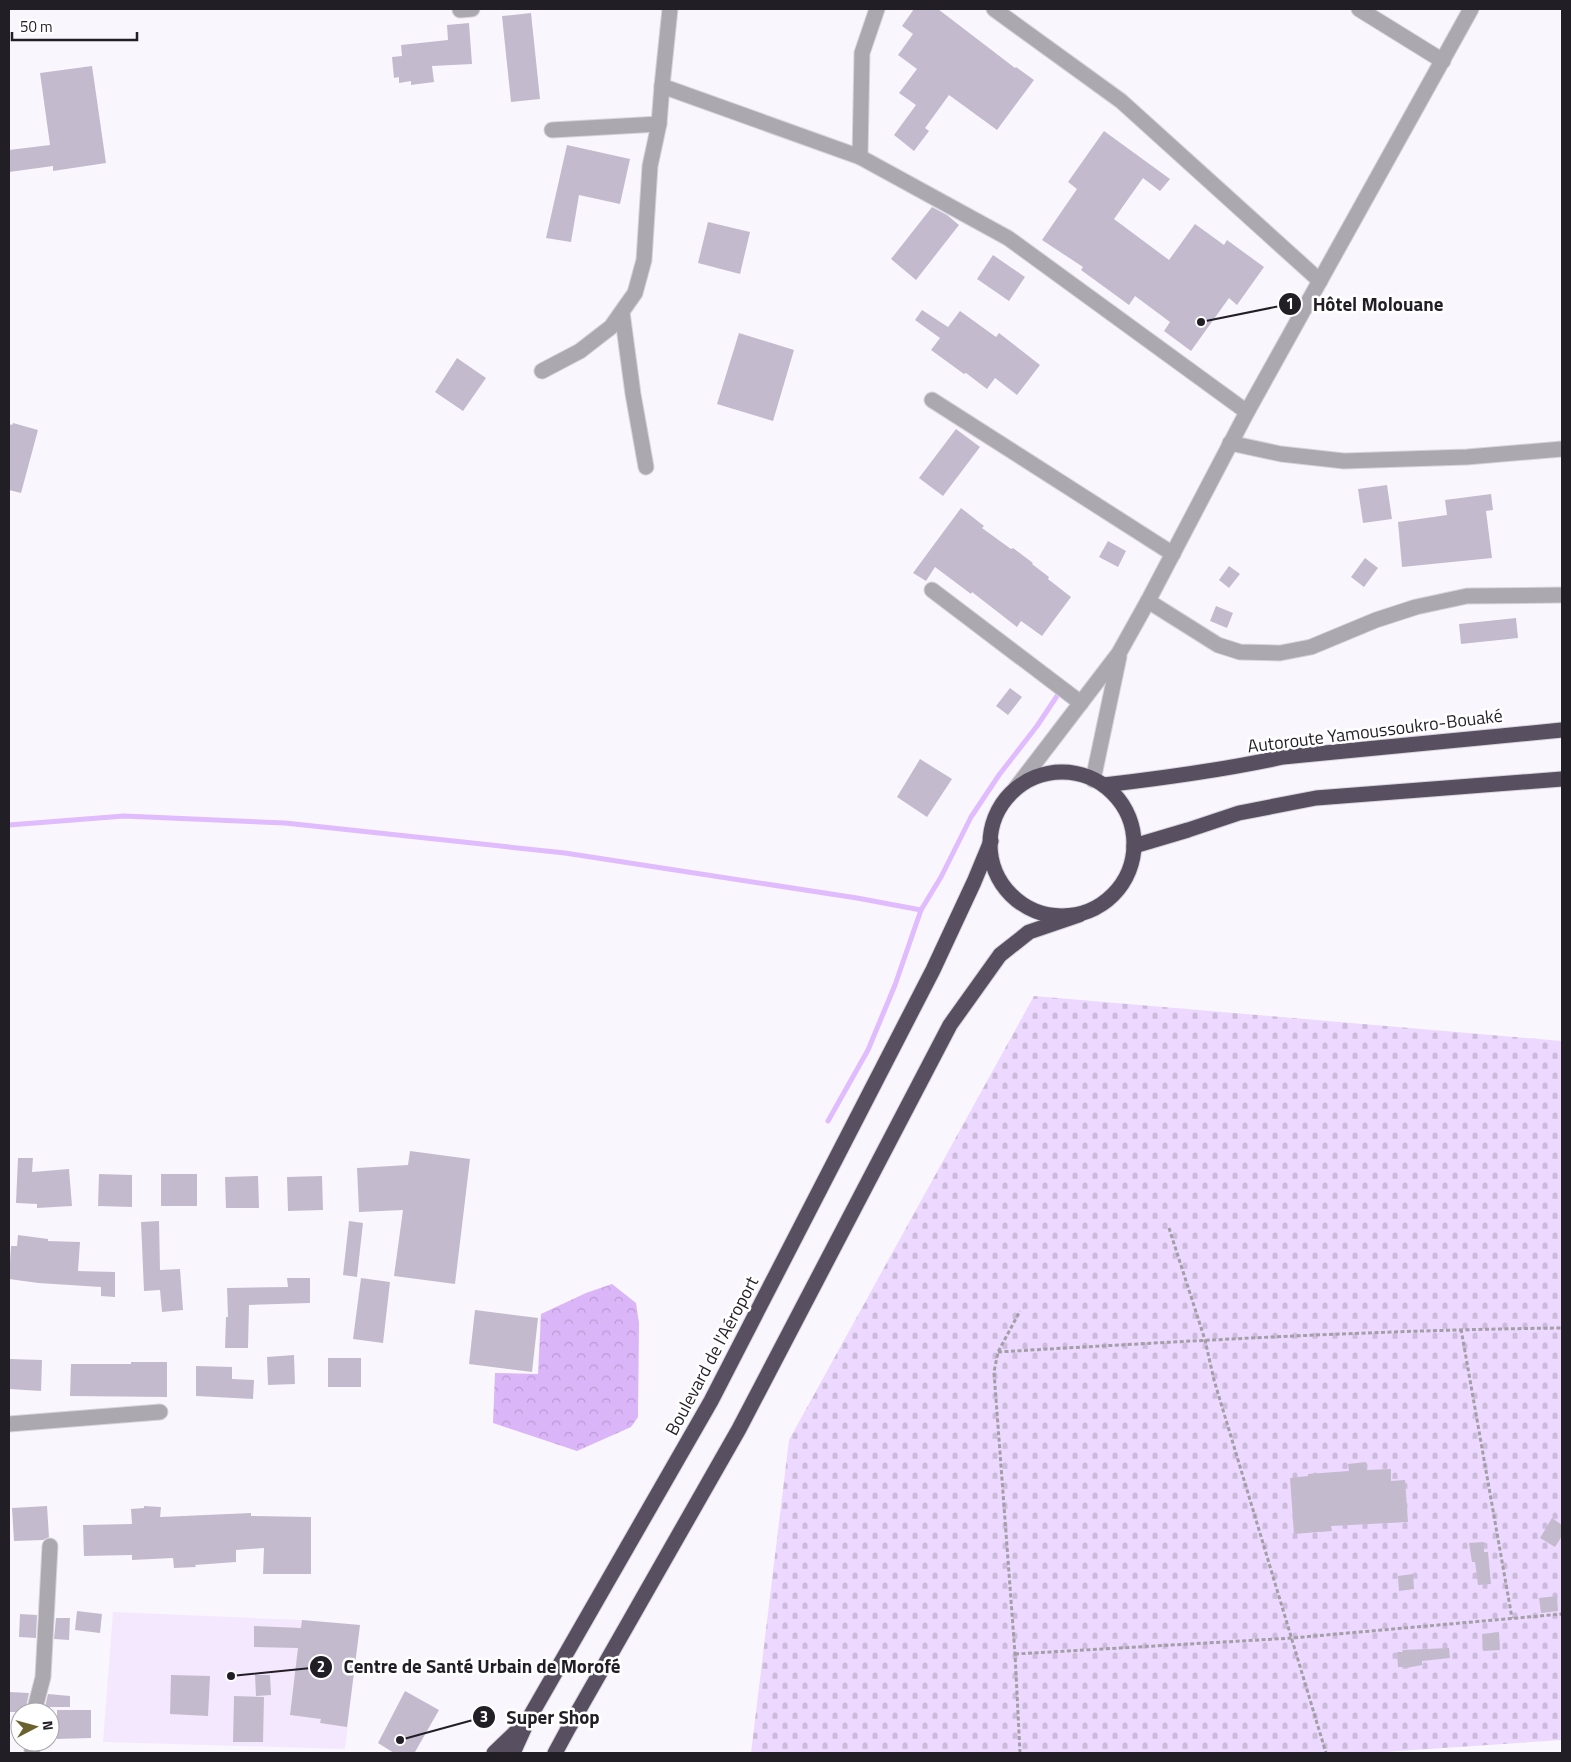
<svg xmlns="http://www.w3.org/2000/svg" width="1571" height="1762" font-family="'Titillium Web',sans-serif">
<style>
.built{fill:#f4e8fe}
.forest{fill:url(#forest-crowns)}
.cemetery{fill:url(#cemetery-stones)}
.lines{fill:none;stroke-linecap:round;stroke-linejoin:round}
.stream{stroke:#e0bbfe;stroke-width:5}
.building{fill:#c4bacd}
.minor-casing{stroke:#d7d3db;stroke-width:17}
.highway-casing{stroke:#d7d3db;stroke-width:17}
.path{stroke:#a39fa6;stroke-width:3;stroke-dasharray:4 2.5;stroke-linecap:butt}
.minor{stroke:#aca8b0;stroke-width:15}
.highway{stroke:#584f60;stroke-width:15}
.labels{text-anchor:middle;stroke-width:5;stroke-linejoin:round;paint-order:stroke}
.street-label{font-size:18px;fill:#221e25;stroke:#fff}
.leader{fill:none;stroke:#221e25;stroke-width:2}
.callout-dot{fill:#221e25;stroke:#fff;stroke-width:2}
.mark-label{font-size:15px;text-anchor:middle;font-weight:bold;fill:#fff}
.callout-label{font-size:19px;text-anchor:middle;font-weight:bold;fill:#221e25;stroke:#fff;stroke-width:5;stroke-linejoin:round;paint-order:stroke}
</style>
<defs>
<pattern id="forest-crowns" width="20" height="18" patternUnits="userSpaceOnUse" patternTransform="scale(1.25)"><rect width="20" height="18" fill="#dab5f8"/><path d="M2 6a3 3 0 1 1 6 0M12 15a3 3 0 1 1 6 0" fill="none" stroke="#bb9bd4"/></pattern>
<pattern id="cemetery-stones" width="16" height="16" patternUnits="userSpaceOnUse" patternTransform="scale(1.25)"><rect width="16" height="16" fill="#edd9ff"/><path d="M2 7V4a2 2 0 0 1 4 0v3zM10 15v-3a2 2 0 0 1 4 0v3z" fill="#cbbada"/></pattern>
</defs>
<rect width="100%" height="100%" fill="#faf6fe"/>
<polygon class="built" points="113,1612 302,1620 360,1625 345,1749 103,1742"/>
<polygon class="forest" points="612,1284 636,1303 639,1323 638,1417 631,1427 577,1451 493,1423 495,1373 538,1374 541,1314 586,1293"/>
<polygon class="cemetery" points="1034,996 1562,1041 1562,1740 1369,1753 751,1753 789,1440"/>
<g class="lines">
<g class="stream">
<polyline points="9,825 124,816 285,823 565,853 857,898 921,910"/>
<polyline points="828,1121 868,1050 895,985 921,910 941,877 971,817 999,775 1037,726 1061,690"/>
</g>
</g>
<g class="building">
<polygon points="914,9 938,9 1015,68 1016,67 1034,80 997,130 949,95 925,128 929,131 914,151 894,135 916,105 899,93 917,69 898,55 913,34 902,26"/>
<polygon points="531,13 540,99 511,102 502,16"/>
<polygon points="469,23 472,64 432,66 434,82 411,85 411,81 399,83 399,77 394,78 392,57 402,56 401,45 448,40 447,25"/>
<polygon points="92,66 106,163 53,171 53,166 9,172 9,150 50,145 40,73"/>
<polygon points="1104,131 1170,179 1160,191 1143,178 1114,219 1169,260 1195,224 1224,245 1227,240 1264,267 1237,305 1229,298 1191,351 1164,331 1170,322 1135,296 1129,305 1081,270 1083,267 1042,240 1077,189 1068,182"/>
<polygon points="567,145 630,159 620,204 579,195 571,242 546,238"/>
<polygon points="932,207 947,215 959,225 916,280 891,259"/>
<polygon points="708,222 750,232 740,274 698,263"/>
<polygon points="993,255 1025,277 1009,301 977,279"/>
<polygon points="922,310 948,327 960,311 996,337 999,333 1040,365 1017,395 995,378 987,389 966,373 964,374 931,350 940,338 915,320"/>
<polygon points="739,333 794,350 773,421 717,404"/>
<polygon points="457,358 486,378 463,411 435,392"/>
<polygon points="13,423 38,430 21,493 9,490 9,424 12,425"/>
<polygon points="956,429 980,447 943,496 919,478"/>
<polygon points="1387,485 1392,519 1363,523 1358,489"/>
<polygon points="1491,494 1493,510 1486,511 1492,558 1402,567 1398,522 1447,515 1445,500"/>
<polygon points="961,508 984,526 982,528 1011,549 1013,548 1033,563 1032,564 1049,577 1048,579 1071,597 1042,636 1021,621 1017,627 972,592 971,594 935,567 926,581 913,573"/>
<polygon points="1108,541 1126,551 1118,567 1099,557"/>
<polygon points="1365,558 1378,568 1364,587 1351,577"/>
<polygon points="1229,566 1240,574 1229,588 1219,580"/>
<polygon points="1216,606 1233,613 1227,628 1210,621"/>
<polygon points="1516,618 1518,638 1461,644 1459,624"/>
<polygon points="1010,688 1022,697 1008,715 996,706"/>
<polygon points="920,759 952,779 927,817 897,797"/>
<polygon points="410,1151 470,1159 455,1284 394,1276 403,1210 359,1212 357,1168 408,1165"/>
<polygon points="18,1158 33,1158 32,1172 69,1169 72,1206 37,1208 37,1204 16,1203"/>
<polygon points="99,1174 132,1175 132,1207 98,1206"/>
<rect x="161" y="1174" width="36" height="32"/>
<polygon points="258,1176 259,1208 226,1208 225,1177"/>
<polygon points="322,1176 323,1210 288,1211 287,1177"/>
<polygon points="159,1221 160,1270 180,1269 183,1310 162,1312 160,1290 144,1291 141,1222"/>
<polygon points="349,1221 363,1223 357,1277 343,1275"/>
<polygon points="18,1235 48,1239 48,1241 80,1242 78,1271 115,1272 115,1297 101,1296 101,1287 38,1283 9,1279 11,1246 17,1246"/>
<polygon points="287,1278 310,1278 310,1303 249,1305 248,1348 225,1348 226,1317 228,1317 227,1288 288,1287"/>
<polygon points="361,1278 390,1282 383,1343 353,1339"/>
<polygon points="475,1310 538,1318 532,1372 469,1364"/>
<polygon points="294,1355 295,1384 268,1385 267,1357"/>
<rect x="328" y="1358" width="33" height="29"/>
<polygon points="9,1359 42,1360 41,1391 9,1389"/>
<polygon points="131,1362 167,1362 167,1397 70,1396 71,1364 131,1364"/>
<polygon points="196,1366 232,1367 232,1379 254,1380 253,1399 196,1396"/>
<polygon points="1366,1462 1367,1470 1391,1469 1391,1481 1405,1480 1408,1522 1331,1526 1332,1531 1294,1534 1290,1478 1308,1476 1308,1474 1349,1471 1348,1464"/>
<polygon points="47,1506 49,1537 43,1540 14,1541 12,1508"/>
<polygon points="144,1506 161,1507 160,1517 251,1513 251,1516 311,1517 311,1574 263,1574 264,1548 236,1550 236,1562 195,1565 196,1567 174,1568 173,1558 132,1560 132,1555 84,1556 83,1525 132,1524 131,1509 144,1508"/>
<polygon points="1552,1518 1562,1525 1562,1536 1555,1547 1540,1538"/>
<polygon points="1484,1542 1484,1552 1488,1552 1491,1584 1478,1585 1475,1562 1472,1562 1469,1543"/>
<polygon points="1413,1574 1414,1589 1399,1591 1398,1576"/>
<polygon points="1557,1596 1558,1611 1541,1613 1539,1598"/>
<polygon points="77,1611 102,1614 100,1633 75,1630"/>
<polygon points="20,1614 37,1615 36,1638 19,1637"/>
<polygon points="56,1618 70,1618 69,1640 54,1639"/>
<polygon points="302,1620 360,1625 347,1727 320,1723 321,1719 290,1715 298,1648 254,1647 254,1626 301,1628"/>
<polygon points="1499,1632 1500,1650 1483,1651 1482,1634"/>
<polygon points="1449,1648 1450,1658 1422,1661 1422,1665 1406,1668 1406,1667 1398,1667 1397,1652 1403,1652 1402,1650"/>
<polygon points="171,1675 210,1676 208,1716 170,1714"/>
<polygon points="255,1675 270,1675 271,1695 256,1696"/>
<polygon points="405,1691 439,1710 415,1752 394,1753 378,1743"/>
<polygon points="9,1692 29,1693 25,1712 9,1712"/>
<polygon points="48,1694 70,1696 70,1707 45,1707"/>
<polygon points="234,1696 264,1697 263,1742 233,1742"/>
<polygon points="57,1710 91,1710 91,1738 57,1739"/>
</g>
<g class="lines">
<g class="minor-casing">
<g id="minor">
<polyline points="670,9 662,86 860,157"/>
<polyline points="877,9 862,53 860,157 1008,238 1247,412"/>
<polyline points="994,9 1121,101 1320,281"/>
<polyline points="1359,9 1443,61"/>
<polyline points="460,10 472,9"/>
<polyline points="552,130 659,124"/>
<polyline points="622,312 633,394 646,467"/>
<polyline points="542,371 580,351 611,327 635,293 644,260 650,166 659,124 662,86"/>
<polyline points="932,400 1173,554"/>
<polyline points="1230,443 1281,454 1344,461 1467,457 1562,449"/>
<polyline points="932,590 1081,703"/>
<polyline points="1148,601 1218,645 1240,652 1280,653 1311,647 1376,620 1416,607 1467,596 1562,595"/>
<polyline points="1093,780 1119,657"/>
<polyline points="1015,789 1119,653 1148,601 1247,412 1471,9"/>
<polyline points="9,1424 160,1412"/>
<polyline points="34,1712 43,1677 50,1546"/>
<polyline points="32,1753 32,1742"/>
</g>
</g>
<g class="highway-casing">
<g id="highway">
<circle cx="1062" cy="844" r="72"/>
<path d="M1104 785C1164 778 1224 770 1283 757L1562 730"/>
<polyline points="1134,846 1188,830 1239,813 1316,798 1562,779"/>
<polyline points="494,1753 521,1727"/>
<polyline points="513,1753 528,1720 711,1401 933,970 974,882 991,841"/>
<polyline points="555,1753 568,1729 739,1429 950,1025 1000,955 1029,932 1079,915"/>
</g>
</g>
<g class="path">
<polyline points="1169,1228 1205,1340 1214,1380 1326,1753"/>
<polyline points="1461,1329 1512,1618"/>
<path d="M998 1352C1186 1341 1374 1330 1562 1328"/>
<polyline points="1015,1654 1292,1638 1562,1614"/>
<polyline points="1020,1753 1015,1654 994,1372 998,1352 1020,1311"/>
</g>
<use href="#minor" class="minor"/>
<use href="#highway" class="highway"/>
</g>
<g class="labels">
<g class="street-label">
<text transform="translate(1375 731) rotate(-7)" y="6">Autoroute Yamoussoukro-Bouaké</text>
<text transform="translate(712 1356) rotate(-62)" y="6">Boulevard de l'Aéroport</text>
</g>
</g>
<path class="leader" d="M1201 322L1290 304M231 1676L321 1667M400 1740L484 1717"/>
<g class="callout-dot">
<circle cx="1201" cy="322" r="5"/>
<circle cx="231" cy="1676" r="5"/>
<circle cx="400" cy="1740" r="5"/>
<circle cx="1290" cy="304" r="12"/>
<circle cx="321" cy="1667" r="12"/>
<circle cx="484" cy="1717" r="12"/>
</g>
<g class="mark-label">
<text x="1290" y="309">1</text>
<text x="321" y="1672">2</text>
<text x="484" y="1722">3</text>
</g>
<g class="callout-label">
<text x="1378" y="311">Hôtel Molouane</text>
<text x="482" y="1673">Centre de Santé Urbain de Morofé</text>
<text x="553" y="1724">Super Shop</text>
</g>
<rect width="1571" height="1762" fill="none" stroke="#221e25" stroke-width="20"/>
<g transform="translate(35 1727) rotate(84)"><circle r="24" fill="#ffffff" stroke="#a7a5a8"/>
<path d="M0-4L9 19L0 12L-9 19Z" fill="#6a612d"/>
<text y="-8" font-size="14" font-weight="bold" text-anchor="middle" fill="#221e25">N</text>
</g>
<path d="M12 32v8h125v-8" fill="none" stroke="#221e25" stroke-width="2.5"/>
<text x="20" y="32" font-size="15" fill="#221e25" stroke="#ffffff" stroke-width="4" paint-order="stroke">50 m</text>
</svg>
